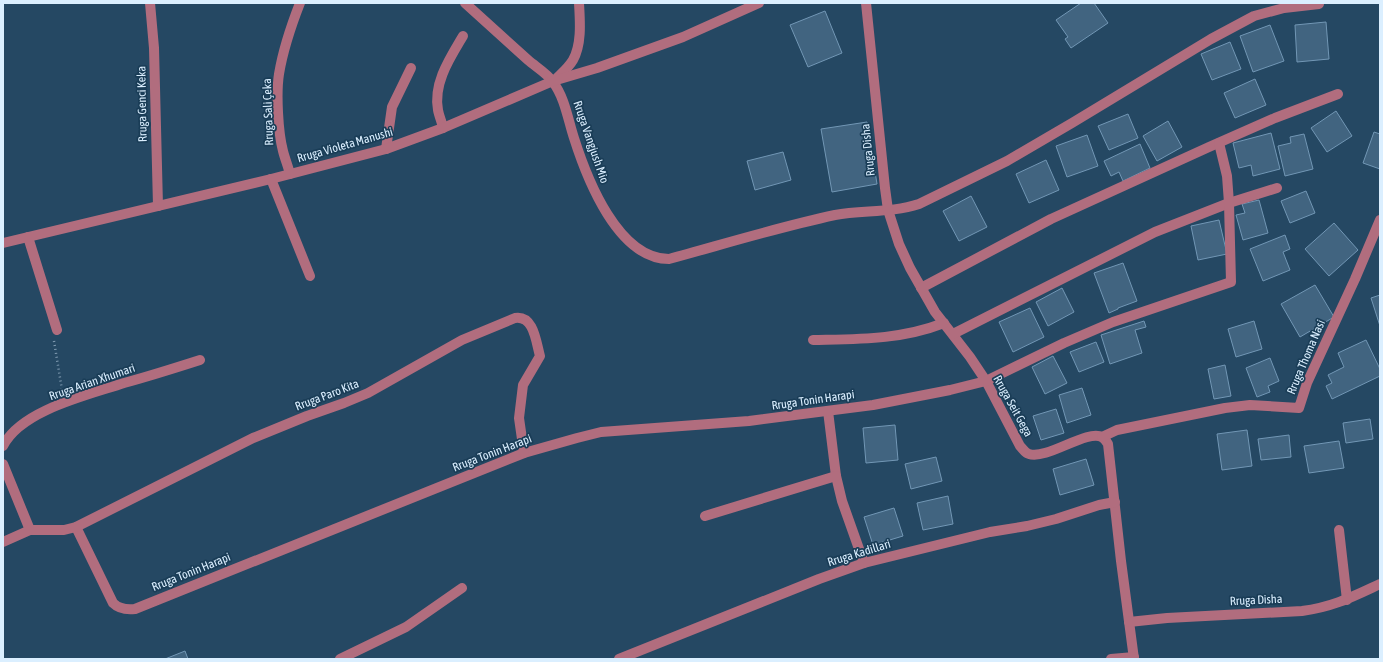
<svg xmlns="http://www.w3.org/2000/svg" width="1383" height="662" font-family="'Asap Condensed',sans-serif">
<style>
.building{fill:#416480;stroke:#7297b5}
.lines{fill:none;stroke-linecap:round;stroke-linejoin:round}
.path{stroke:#809bb1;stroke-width:2.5;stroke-dasharray:1 3;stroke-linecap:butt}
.minor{stroke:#b16d7e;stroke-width:10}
.labels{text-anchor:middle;stroke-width:3.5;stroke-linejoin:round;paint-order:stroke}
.street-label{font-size:12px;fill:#dbefff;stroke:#1a3d57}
</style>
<rect width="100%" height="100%" fill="#254863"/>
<g class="building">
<polygon points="1081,3 1094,3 1108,23 1071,48 1065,39 1068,37 1056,20"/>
<polygon points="825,11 842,53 808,67 790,25"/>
<polygon points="1326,22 1329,59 1297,62 1295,25"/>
<polygon points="1270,25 1284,61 1253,72 1240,36"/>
<polygon points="1230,42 1241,69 1212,80 1201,54"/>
<polygon points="1255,79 1266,105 1235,118 1224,93"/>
<polygon points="1336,111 1352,136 1327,152 1311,128"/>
<polygon points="1128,114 1138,138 1109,150 1098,126"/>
<polygon points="1168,121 1182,147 1157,161 1143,136"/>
<polygon points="867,122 877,184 832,192 821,129"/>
<polygon points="1374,132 1380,134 1380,169 1363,163"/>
<polygon points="1271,133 1280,169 1253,176 1251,165 1239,168 1233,143"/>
<polygon points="1304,134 1313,169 1285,176 1278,146 1291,143 1290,137"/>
<polygon points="1087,135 1098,166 1067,177 1056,146"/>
<polygon points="1140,144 1150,168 1123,181 1119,172 1111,176 1104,161"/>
<polygon points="783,152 791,180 755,190 747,161"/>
<polygon points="1046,160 1059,190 1029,203 1016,174"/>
<polygon points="1306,191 1315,213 1290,223 1281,201"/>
<polygon points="971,196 987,227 959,241 943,211"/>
<polygon points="1259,200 1268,233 1243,240 1236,215 1245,213 1242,204"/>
<polygon points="1219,220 1227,254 1198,260 1191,226"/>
<polygon points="1334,223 1358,250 1329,276 1305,249"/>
<polygon points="1285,235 1290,249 1283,252 1290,270 1263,281 1250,249"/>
<polygon points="1123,263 1137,301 1118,308 1118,309 1109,313 1094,273"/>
<polygon points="1315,285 1334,317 1300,337 1281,304"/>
<polygon points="1062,288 1074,312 1048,326 1036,302"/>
<polygon points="1380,295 1380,326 1371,298"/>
<polygon points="1030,308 1044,337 1013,352 999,322"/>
<polygon points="1144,321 1146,327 1135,330 1142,353 1110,364 1101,335"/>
<polygon points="1254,321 1262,349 1236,357 1228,329"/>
<polygon points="1366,340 1380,369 1380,376 1332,399 1326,386 1332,383 1328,375 1344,367 1338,353"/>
<polygon points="1096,342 1104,362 1079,372 1070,352"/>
<polygon points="1053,356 1067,383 1045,394 1032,367"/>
<polygon points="1270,358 1279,381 1268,386 1270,392 1257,397 1246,368"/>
<polygon points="1225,365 1231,396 1214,399 1208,369"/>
<polygon points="1082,388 1091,415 1067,423 1059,395"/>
<polygon points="1056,409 1064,433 1041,440 1033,416"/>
<polygon points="1370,419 1373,439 1346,443 1343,423"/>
<polygon points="895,425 898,460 866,463 863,428"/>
<polygon points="1247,430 1252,466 1222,470 1217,434"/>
<polygon points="1289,435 1291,457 1261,460 1258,439"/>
<polygon points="1339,441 1344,468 1309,473 1304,446"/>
<polygon points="936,457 942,481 911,489 905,464"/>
<polygon points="1086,459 1094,485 1060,495 1053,469"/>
<polygon points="948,496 953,524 923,530 917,503"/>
<polygon points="894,508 903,536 873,545 864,517"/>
<polygon points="185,651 188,659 165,659"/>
</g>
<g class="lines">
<polyline class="path" points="54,341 62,390"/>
<g class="minor">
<polyline points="150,3 154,48 158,206"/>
<path d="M465 3C486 22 507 41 528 60 536 67 547 73 553 82 565 98 568 120 574 138 587 179 618 259 669 259 724 244 779 227 835 215 863 210 892 213 919 204L1007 161 1072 123 1211 39 1254 16 1284 8 1319 4"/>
<path d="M866 3 885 188 888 210 899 244 910 268 935 312 970 357 986 381 1020 446C1023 449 1025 453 1029 454 1047 460 1087 429 1102 437 1105 439 1107 442 1108 444L1121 561 1134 659"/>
<path d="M556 79C562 73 569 67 573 60 582 44 580 21 579 3"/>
<path d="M443 128C442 122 439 116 438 110 433 83 450 58 463 36"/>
<polyline points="386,149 392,107 411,68"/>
<path d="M290 174C288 166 285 159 283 151 278 132 276 93 279 74 283 50 291 26 300 3"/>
<polyline points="271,179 310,276"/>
<polyline points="28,237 57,330"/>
<polyline points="3,243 271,179 386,149 443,128 553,81 597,68 683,37 759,3"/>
<polyline points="921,288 1051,219 1209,147 1275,118 1338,94"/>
<polyline points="953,334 1155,232 1229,203 1277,188"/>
<path d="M813 340C858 339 900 340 944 323"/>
<polyline points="828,411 836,476 842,501 864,563"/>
<polyline points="1102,437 1117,430 1225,408 1250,405 1299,408 1307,383 1355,279 1380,220"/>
<path d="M3 446C21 410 88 395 124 383 150 376 175 368 200 360"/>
<polyline points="3,464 30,530"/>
<polyline points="705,516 836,476"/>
<path d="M76 527 113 603C119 609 126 610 135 609L524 453 577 438 601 432 749 421 873 405 950 390 986 381 1064 343 1113 322 1231 282 1229 203 1227 176 1219 143"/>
<polyline points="1339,530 1347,600"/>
<path d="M3 542 30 530H64L76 527 253 438 307 416 344 403 368 393 462 340 515 318C534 315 536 342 540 356L523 385 519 418 524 453"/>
<path d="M1129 622 1167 618 1302 611C1333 607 1352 597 1380 584"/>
<polyline points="340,659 406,627 462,588"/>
<polyline points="619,659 819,579 864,563 990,532 1027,526 1056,519 1099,505 1115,502"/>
<polyline points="1111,659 1134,657"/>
</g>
</g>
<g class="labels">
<g class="street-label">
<text transform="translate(142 104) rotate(-91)" y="4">Rruga Genci Keka</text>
<text transform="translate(268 112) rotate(-92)" y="4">Rruga Sali Çeka</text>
<text transform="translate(591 142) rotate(71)" y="4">Rruga Vangjush Mio</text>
<text transform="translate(345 145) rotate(-16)" y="4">Rruga Violeta Manushi</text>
<text transform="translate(868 150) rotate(-96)" y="4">Rruga Disha</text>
<text transform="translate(1306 357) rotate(-67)" y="4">Rruga Thoma Nasi</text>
<text transform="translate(92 382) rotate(-19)" y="4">Rruga Arian Xhumari</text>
<text transform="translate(327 395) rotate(-21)" y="4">Rruga Paro Kita</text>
<text transform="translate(813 400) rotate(-8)" y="4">Rruga Tonin Harapi</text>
<text transform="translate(1013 406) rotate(61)" y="4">Rruga Seit Gega</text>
<text transform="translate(492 453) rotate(-21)" y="4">Rruga Tonin Harapi</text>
<text transform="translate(859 553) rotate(-17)" y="4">Rruga Kadillari</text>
<text transform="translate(191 572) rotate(-22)" y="4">Rruga Tonin Harapi</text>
<text transform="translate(1256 600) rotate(-3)" y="4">Rruga Disha</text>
</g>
</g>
<rect width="1383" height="662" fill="none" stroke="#dbefff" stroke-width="8"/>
</svg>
